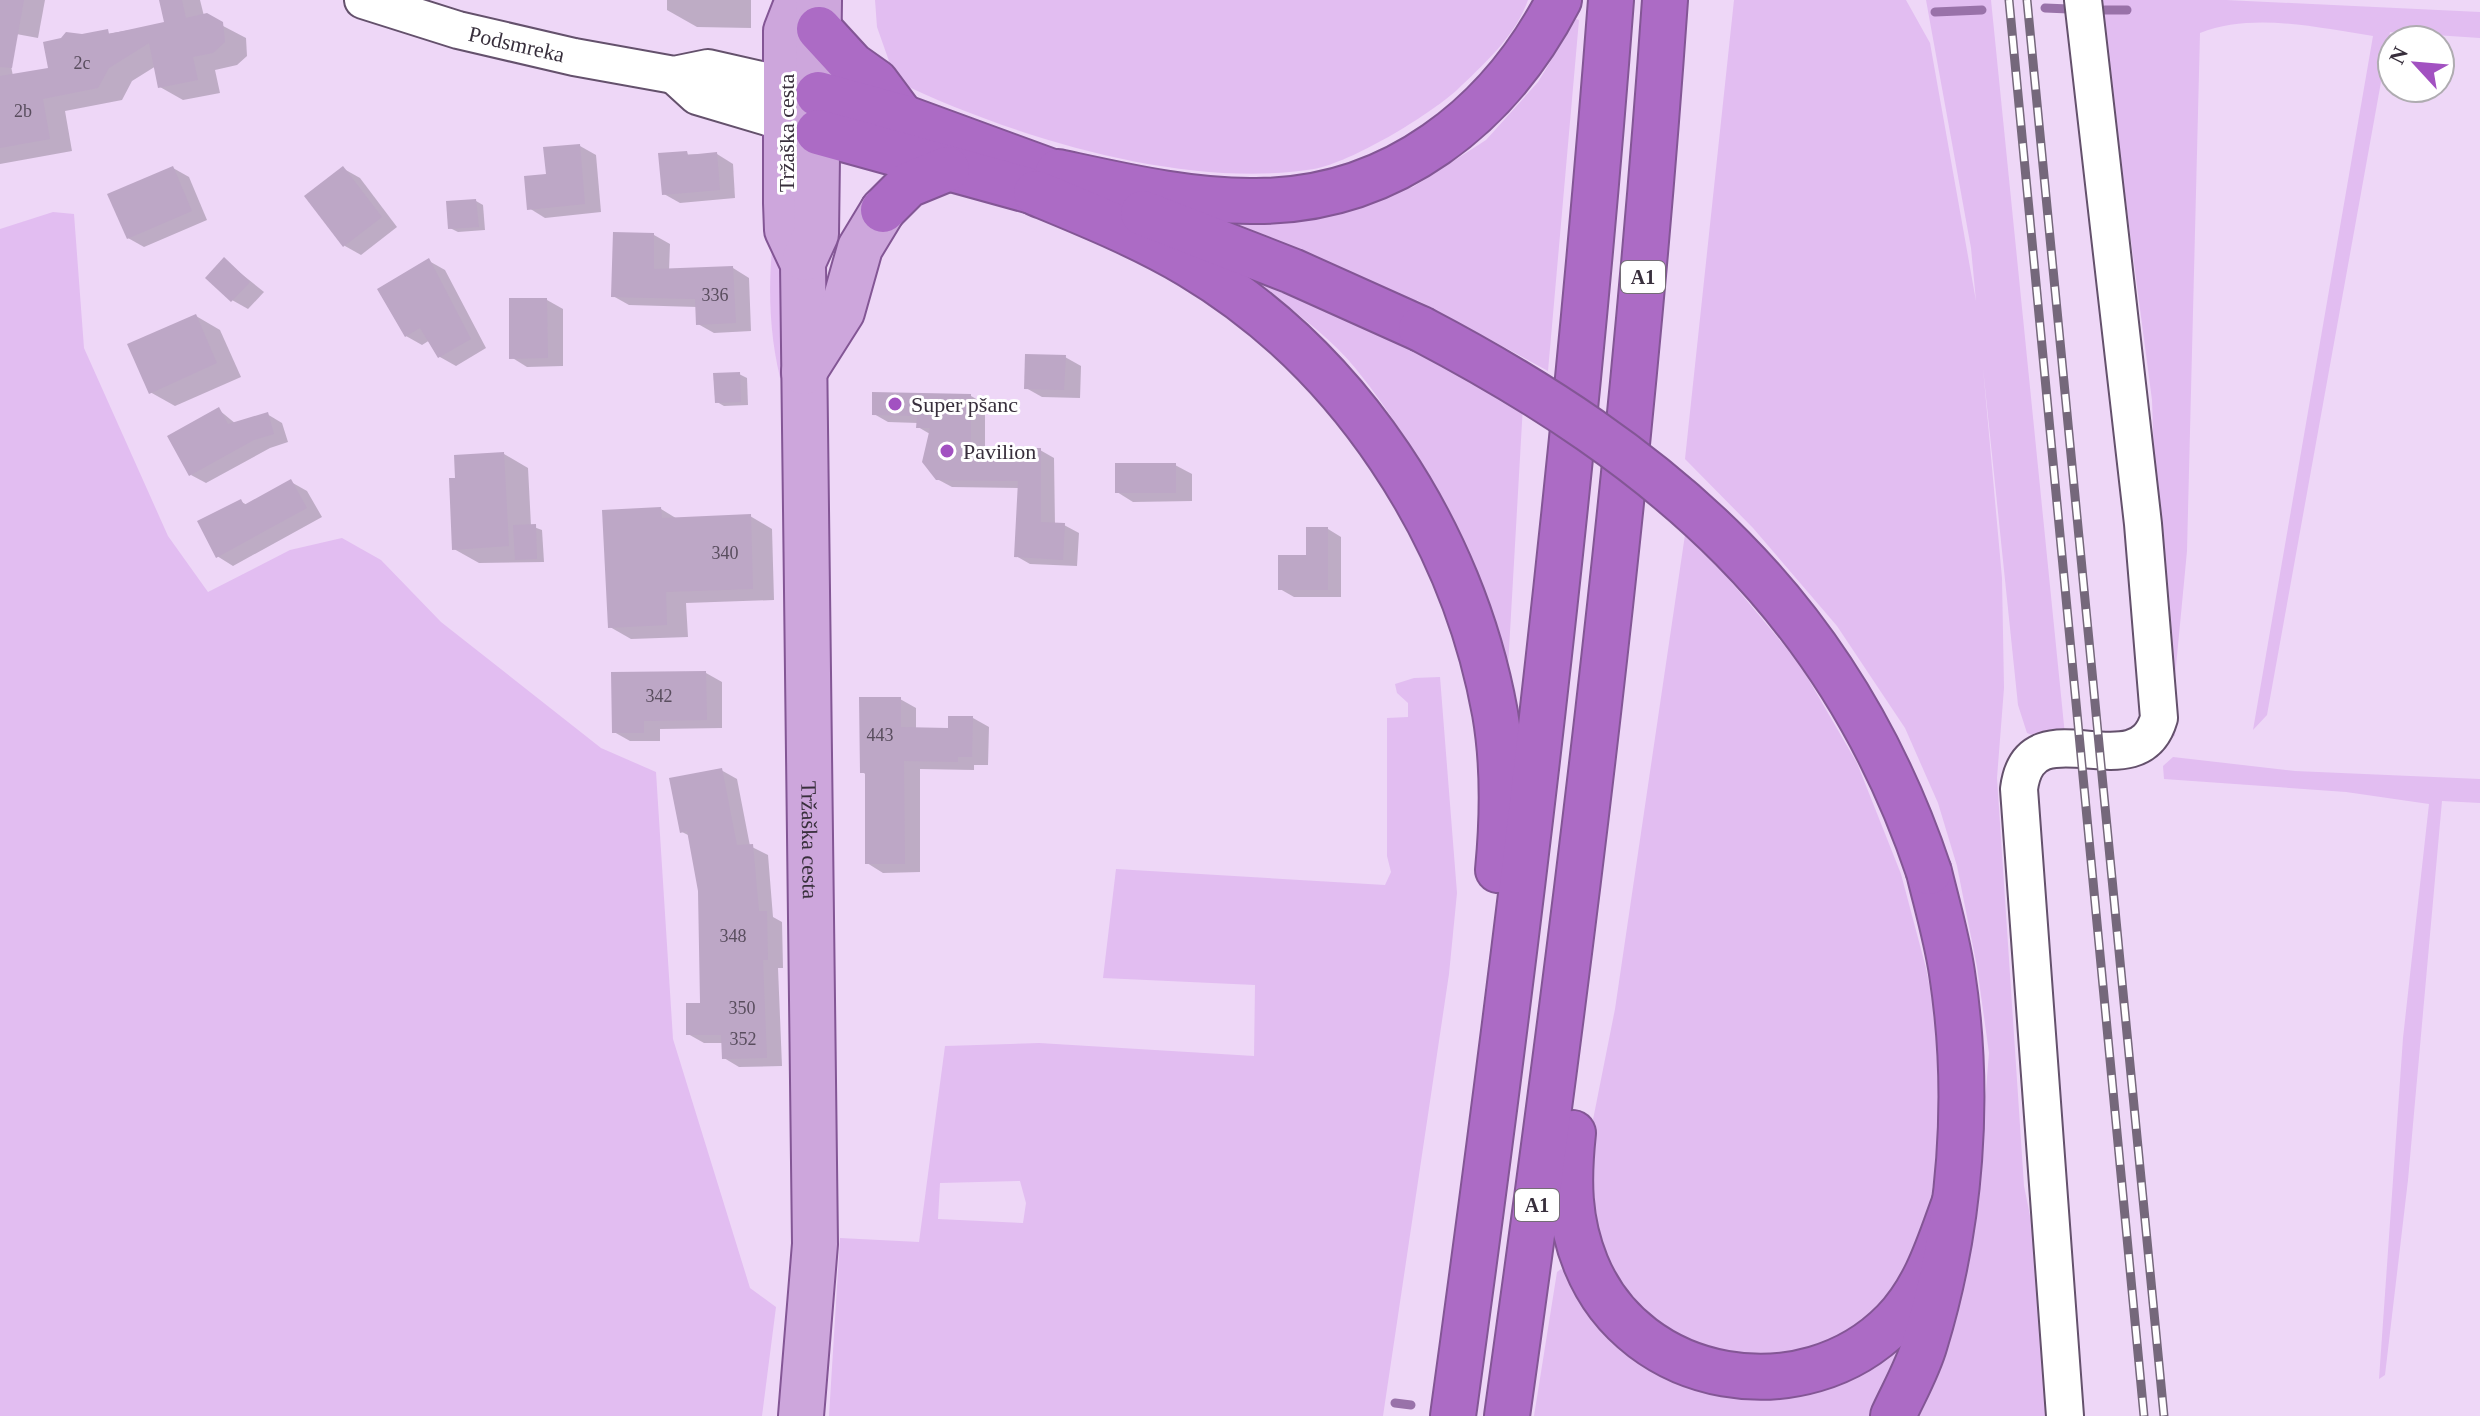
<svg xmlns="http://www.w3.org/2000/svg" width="2480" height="1416" font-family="'Times New Roman',serif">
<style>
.green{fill:#e2bdf1;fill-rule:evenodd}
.shadow{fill:#0003}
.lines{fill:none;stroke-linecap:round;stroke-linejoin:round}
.stream{stroke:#9972a9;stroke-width:9}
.building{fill:#bda7c6}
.minor-casing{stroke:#64516c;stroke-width:40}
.major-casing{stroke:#835695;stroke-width:48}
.highway-casing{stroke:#835695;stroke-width:48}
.minor{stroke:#fff;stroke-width:36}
.major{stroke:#cda6dc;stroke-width:44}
.highway{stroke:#ac6bc5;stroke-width:44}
.rail-casing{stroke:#75687b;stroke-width:9}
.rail{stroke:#fff;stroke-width:6;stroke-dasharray:18;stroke-linecap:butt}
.highway-bridge-casing{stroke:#835695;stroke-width:48;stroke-linecap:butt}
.highway-bridge{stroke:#ac6bc5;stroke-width:44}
.poi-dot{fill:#a251c1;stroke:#fff;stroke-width:3}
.labels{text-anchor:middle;stroke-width:6;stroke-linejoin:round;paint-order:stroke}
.number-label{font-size:18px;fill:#594d5e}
.shield{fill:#fff;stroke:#746d76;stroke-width:2}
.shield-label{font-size:20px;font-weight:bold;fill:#382f3c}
.street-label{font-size:22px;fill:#382f3c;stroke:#fff}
.poi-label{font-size:22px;fill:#382f3c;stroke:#fff;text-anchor:start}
</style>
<rect width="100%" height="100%" fill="#eed7f7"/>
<g class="green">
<path d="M875 0H1528C1515 37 1484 64 1457 90 1428 116 1352 162 1314 169 1185 190 1012 137 896 81L877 27Z"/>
<polygon points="1734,0 1906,0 1930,43 1976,301 1971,248 1926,0 1991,0 2065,735 2035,736 2027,733 2018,705 1983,368 2002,578 2004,688 1997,778 2024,1186 2037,1250 2047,1416 1914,1416 1982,1138 1989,1053 1977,967 1957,866 1938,803 1905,728 1837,626 1753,528 1685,459"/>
<path d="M2093 0H2226L2480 12V38L2390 32 2267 715 2253 730 2373 36C2318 28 2254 12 2200 33L2187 551 2172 708 2175 736 2163 734 2152 400 2125 195Z"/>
<polygon points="1576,19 1579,20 1548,371 1417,300 1413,306 1221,222 1338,205 1413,187 1486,140 1538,82"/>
<polygon points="53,212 74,214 84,348 168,536 208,592 290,550 342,538 381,560 441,622 601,748 656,772 673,1039 750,1288 776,1307 762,1416 0,1416 0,229"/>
<path d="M777 212 785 323 783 389C767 333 767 269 777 212Z"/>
<path d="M1245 273 1315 295 1523 405 1508 667C1474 560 1427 457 1356 369 1328 334 1281 302 1245 273Z"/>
<polygon points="1686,528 1799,663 1857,763 1901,874 1926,968 1941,1047 1941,1137 1929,1210 1916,1252 1900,1284 1858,1330 1816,1354 1757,1361 1702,1350 1650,1321 1615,1277 1594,1225 1582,1175 1615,1009"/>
<path d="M1440 677 1457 893 1449 974 1383 1416H829L840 1238 919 1242 945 1046 1039 1043 1254 1056 1255 985 1103 978 1116 869 1385 885 1391 872 1387 856V718L1408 717V703L1397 693 1395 684 1414 678ZM1020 1181 1026 1203 1023 1223 938 1219 940 1183Z"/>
<polygon points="2173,757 2295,771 2480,779 2480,803 2442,801 2408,1180 2385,1375 2379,1379 2403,1038 2429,804 2346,792 2164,779 2163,766"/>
<polygon points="1561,1269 1690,1379 1897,1338 1908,1343 1872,1416 1534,1416 1557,1272"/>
</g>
<g class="shadow">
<polygon points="0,0 45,0 38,38 0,31"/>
<polygon points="161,0 200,0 204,16 246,38 247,56 237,65 215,70 220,93 183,100 160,87 156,66 132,81 122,100 65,111 72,151 0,164 0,59 11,66 13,76 50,70 45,44 167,24"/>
<polygon points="667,0 751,0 751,28 697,27 667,10"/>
<polygon points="580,146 596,155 601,212 545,218 529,208 548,175"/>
<polygon points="717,154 733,164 735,198 680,203 664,194 660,155"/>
<polygon points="173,168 189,177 207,220 144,247 128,238"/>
<polygon points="344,169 360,178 397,227 361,255 345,246"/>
<polygon points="476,201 483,205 485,230 458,232 450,228"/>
<polygon points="654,235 670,244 669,271 733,268 749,278 751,331 714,333 698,324 697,307 629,305 613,296"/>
<polygon points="224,260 264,292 248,309 232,300"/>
<polygon points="429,261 445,270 486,348 456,366 440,357 430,340 422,345 406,336"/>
<polygon points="547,300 563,309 563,366 527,367 511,357"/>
<polygon points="196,316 220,330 241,377 175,406 150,392"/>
<polygon points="1065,357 1081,366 1080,398 1042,397 1026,388"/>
<polygon points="739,374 747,378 748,405 724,406 717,402"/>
<polygon points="971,396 985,404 985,450 1040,450 1054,458 1055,525 1064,525 1079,533 1077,566 1030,564 1016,556 1020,488 952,487 937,479 930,434 918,427 918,423 888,422 874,414"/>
<polygon points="219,410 236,424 267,414 282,423 288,442 270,448 206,483 191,475"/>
<polygon points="504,454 528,468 531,526 542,530 544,562 479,563 454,549 457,479"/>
<polygon points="1175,465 1192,474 1192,501 1133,502 1117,492"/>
<polygon points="291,482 307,491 322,517 233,566 217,556 240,501 247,505"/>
<polygon points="661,509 679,520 750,516 772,529 774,600 686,603 688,637 631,639 610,627"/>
<polygon points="1328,529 1341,537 1341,597 1294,597 1280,589"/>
<polygon points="706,673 722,682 722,728 660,729 660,741 630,741 614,732"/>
<polygon points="900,699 916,708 916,729 950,730 973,718 989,727 988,765 974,765 974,770 920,769 920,872 883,873 867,863 867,775 862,772"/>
<polygon points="721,770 737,779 750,846 768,855 773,917 782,922 783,968 778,968 782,1066 739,1067 724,1058 723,1043 704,1043 688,1034 702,1005 700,891 690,836 682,832"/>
</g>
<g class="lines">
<g class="stream">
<polyline points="2045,8 2069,9"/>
<polyline points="2105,10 2127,10"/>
<polyline points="1935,12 1982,10"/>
<polyline points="1395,1403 1411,1405"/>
</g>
</g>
<g class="building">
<polygon points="0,0 24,0 12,68 0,67"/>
<polygon points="159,0 182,0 186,18 207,13 223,22 225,42 213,53 193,57 198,80 158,88 149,43 109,68 98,88 43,99 50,139 0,148 0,76 48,68 43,42 61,38 66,32 82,34 108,29 109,34 164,22"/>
<polygon points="580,144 585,204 527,210 524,176 546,174 543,147"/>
<polygon points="687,151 688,155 717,152 720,190 662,195 658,153"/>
<polygon points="173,166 192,211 127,239 107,194"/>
<polygon points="343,166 382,217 343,247 304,196"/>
<polygon points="476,199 479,227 448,229 446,201"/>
<polygon points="613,232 654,233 654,269 733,266 736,323 696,325 695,299 611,297"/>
<polygon points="224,257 250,282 231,302 205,278"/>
<polygon points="429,258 471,339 438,358 420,328 405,337 377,289"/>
<polygon points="509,298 547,298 548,358 509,359"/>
<polygon points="196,314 217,363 149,394 127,344"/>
<polygon points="1025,354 1066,355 1064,390 1024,389"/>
<polygon points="740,372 741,402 715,403 713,373"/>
<polygon points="872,392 971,394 971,448 1041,448 1041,522 1065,523 1063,560 1014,557 1018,481 936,480 922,462 930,428 916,428 917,416 872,415"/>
<polygon points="219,407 228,424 268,412 274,434 254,440 189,476 167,436"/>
<polygon points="504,452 509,546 452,550 449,478 455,478 454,455"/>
<rect x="1115" y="463" width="61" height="30"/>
<polygon points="291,479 307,508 216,558 197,521 241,499 244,505"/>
<polygon points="661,507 662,518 751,514 753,589 666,592 667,625 608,628 602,510"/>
<polygon points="536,524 537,559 515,560 513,525"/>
<polygon points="1306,527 1328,527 1328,590 1278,590 1278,555 1306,555"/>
<polygon points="706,671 707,720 644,721 644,733 612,733 611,672"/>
<polygon points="859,697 901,697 901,727 948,728 948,716 973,716 972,757 958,757 958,762 904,761 905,864 865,864 865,773 860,773"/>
<polygon points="722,768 737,845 753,844 759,911 767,911 768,960 763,960 767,1058 722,1059 721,1035 686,1035 686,1003 700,1003 698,891 687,831 680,833 669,778"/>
</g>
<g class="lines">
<g class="minor-casing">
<g id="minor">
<path id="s1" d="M363 0 458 30 574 57 674 75 708 68 809 91"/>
<polyline points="674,75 697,96 811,130"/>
<path d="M2065 1416 2019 789C2030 702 2137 794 2159 718L2143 524 2083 0"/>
</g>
</g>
<g class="major-casing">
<g id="major">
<path id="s2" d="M798 0 786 31V203L787 230 803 264 815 1244 801 1416"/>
<polyline points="805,258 816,234 819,1"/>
<polyline points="804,372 842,312 860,248 883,210"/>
</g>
</g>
<g class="highway-casing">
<g id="highway">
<polyline points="819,29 852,65 876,82 902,117"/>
<polyline points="818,94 902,117 1085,184"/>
<polyline points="818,132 1046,195"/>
<path d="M1058 172C1123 186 1190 202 1256 201 1392 201 1499 116 1559 0"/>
<path d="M1036 193C1089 215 1141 236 1190 265 1349 360 1462 532 1495 713 1504 765 1503 818 1498 870"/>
<polyline points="883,210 908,185 947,169"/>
<polyline points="1143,213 1292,271 1421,329"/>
<path d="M1573 1133C1568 1180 1568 1220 1586 1264 1636 1387 1804 1414 1894 1322 1926 1289 1939 1245 1954 1204"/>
<path d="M1453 1416C1518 945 1575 474 1611 0"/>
<path d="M1507 1416C1573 946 1632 474 1665 0"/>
<path d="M1893 1416C1904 1392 1918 1368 1925 1343 1961 1225 1971 1095 1952 973 1947 939 1937 905 1929 872"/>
</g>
</g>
<use href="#minor" class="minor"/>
<use href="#major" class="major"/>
<use href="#highway" class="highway"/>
<g class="rail-casing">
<g id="rail">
<polyline points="2009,0 2144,1416"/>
<polyline points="2027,0 2164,1416"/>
</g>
</g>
<use href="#rail" class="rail"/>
<g class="highway-bridge-casing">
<path id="highway-bridge" d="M1421 329C1663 456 1840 606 1929 872"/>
</g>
<use href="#highway-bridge" class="highway-bridge"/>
</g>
<g class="poi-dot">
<circle cx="895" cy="404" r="8"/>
<circle cx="947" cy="451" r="8"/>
</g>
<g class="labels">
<g class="number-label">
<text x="82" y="69">2c</text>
<text x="23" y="117">2b</text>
<text x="715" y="301">336</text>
<text x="725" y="559">340</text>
<text x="659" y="702">342</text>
<text x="880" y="741">443</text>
<text x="733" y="942">348</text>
<text x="742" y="1014">350</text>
<text x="743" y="1045">352</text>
</g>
<g class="shield">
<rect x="1621" y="261" width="44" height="32" rx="6"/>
<rect x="1515" y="1189" width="44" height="32" rx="6"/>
</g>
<g class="shield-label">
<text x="1643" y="284">A1</text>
<text x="1537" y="1212">A1</text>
</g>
<g class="street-label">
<text dy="8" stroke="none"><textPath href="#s1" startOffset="160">Podsmreka</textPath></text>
<text transform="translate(786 133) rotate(-90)" y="8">Tržaška cesta</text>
<text dy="8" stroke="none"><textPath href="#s2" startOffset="846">Tržaška cesta</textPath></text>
</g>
<g class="poi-label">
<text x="911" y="412">Super pšanc</text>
<text x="963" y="459">Pavilion</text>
</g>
</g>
<g transform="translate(2416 64) rotate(296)"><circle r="38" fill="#ffffff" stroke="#afacb1" stroke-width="2"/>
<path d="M0-6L14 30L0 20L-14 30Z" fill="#a251c1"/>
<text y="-12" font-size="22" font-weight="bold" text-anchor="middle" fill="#382f3c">N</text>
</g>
</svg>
